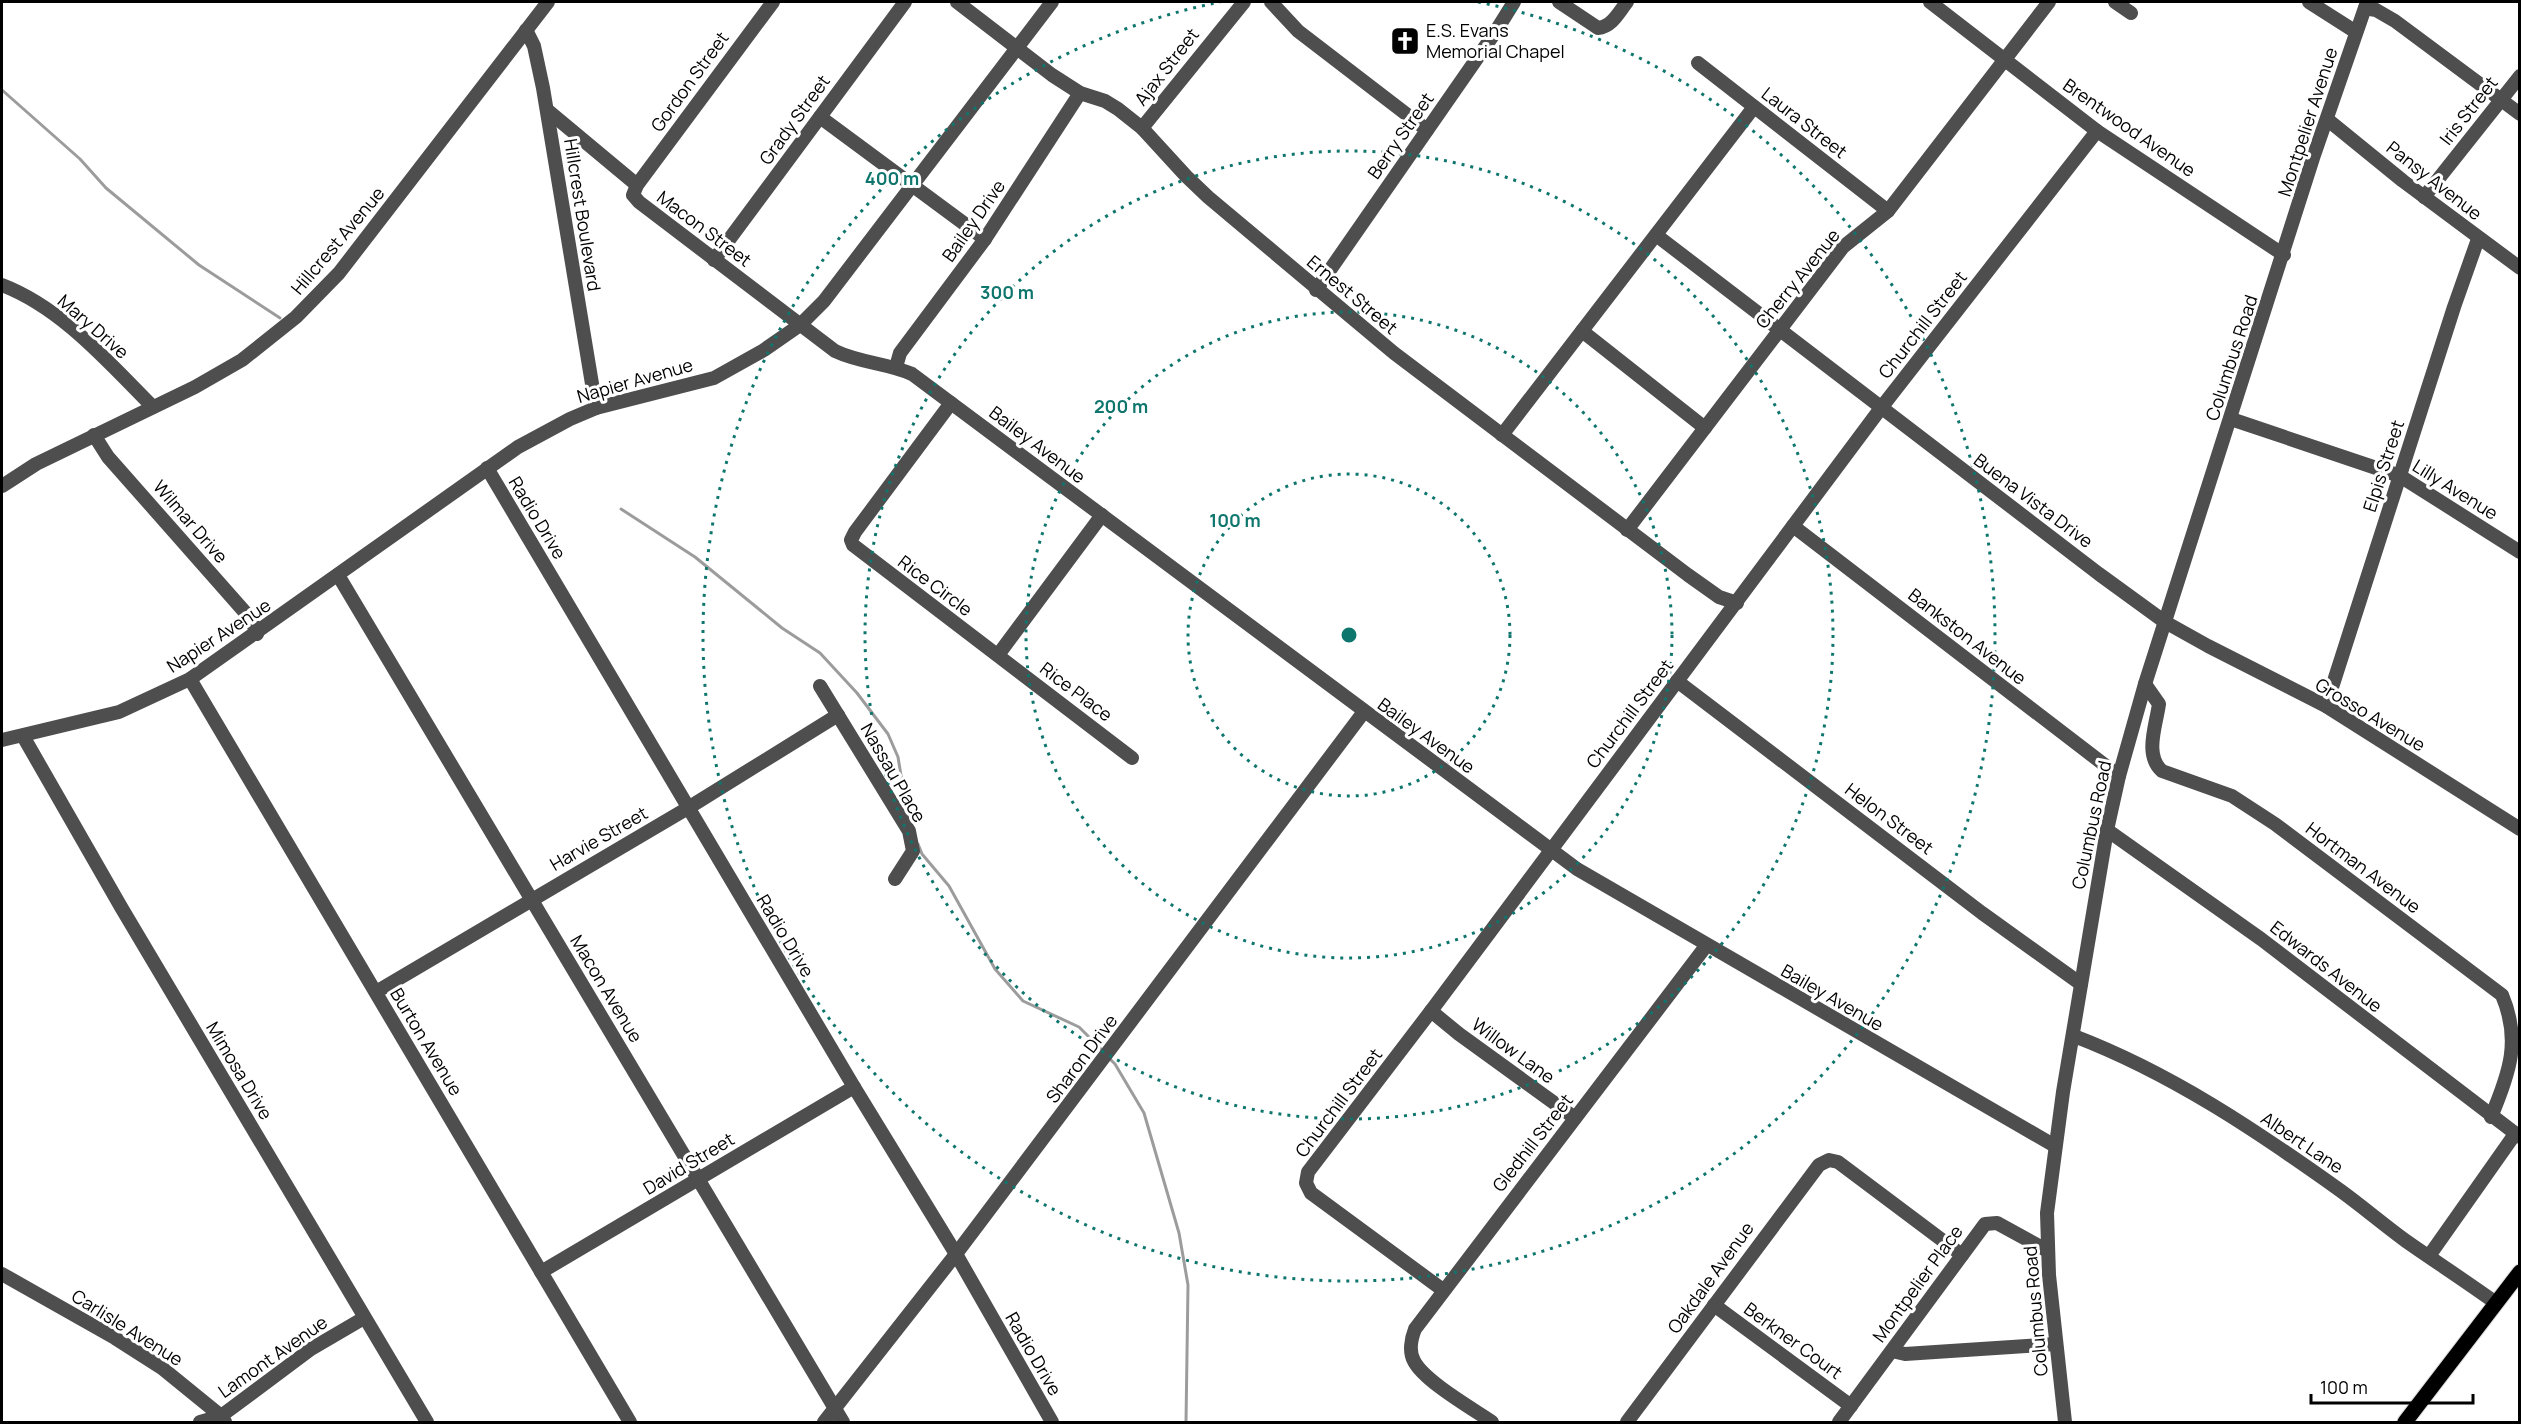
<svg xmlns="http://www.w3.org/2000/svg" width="2521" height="1424" font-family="Manrope,sans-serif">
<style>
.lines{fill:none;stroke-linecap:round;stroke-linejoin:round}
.stream{stroke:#9c9c9c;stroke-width:3}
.major-casing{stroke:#dbdbdb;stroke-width:17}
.minor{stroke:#4e4e4e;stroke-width:14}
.major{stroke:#000;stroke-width:15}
.ring{fill:none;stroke:#0f766e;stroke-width:3;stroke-dasharray:3 6}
.labels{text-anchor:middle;stroke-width:6;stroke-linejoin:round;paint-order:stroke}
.poi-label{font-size:18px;fill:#000;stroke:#fff;text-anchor:start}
.street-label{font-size:18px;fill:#000;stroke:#fff}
.centre{fill:#0f766e;stroke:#fff;stroke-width:3}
.ring-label{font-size:18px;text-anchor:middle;font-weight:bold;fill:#0f766e;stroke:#fff;stroke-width:6;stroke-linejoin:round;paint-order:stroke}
</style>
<rect width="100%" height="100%" fill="#fff"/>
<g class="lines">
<g class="stream">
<polyline points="2,90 80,159 106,188 199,265 280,318"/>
<polyline points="621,509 695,557 782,628 820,653 857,693 888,734 898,757 908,819"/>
<polyline points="918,844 922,854 949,886 995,969 1023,1001 1079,1027 1104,1052"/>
<polyline points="1108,1057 1115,1064 1144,1113 1179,1233 1188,1285 1186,1422"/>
</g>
<g class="major-casing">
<polyline id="major" points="2405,1422 2520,1272"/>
</g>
<g class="minor">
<path d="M773 2 637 185 633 195 639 202 835 351C860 363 887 363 912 374L1577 869 2055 1146"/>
<polyline points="957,2 1052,75 1080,93 1105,101 1118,109 1142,128 1186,176 1208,197 1394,353 1688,575 1719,597 1737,603"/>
<polyline points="1271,2 1298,31 1427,130"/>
<path d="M1559 2 1598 28C1612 27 1619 12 1627 2"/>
<polyline points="1930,2 2097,131 2284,255"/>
<polyline points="2115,2 2131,13"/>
<polyline points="2309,2 2356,32"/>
<polyline points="2365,8 2376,10 2395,21 2520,114"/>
<polyline points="526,30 534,46 543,88 596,408"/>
<polyline points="1698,63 1888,211"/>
<polyline points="547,110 637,185"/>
<polyline points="820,117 985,239"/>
<polyline points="2328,120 2403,181 2520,268"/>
<polyline points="1142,128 1244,2"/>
<polyline points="2424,197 2520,76"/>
<polyline points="1656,235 2099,574 2165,622 2208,646 2326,706 2520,829"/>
<polyline points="714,260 905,2"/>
<path d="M2 285C62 308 108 362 153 407"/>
<polyline points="1316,290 1496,31 1514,2"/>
<polyline points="1582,331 1705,428"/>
<polyline points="896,367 900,353 985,239 1080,93"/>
<polyline points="951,403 855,532 851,540 853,545 1132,758"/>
<polyline points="2231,419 2400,476 2520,552"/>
<polyline points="94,435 108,457 251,619 257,634"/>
<polyline points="1502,435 1754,107"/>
<polyline points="487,468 854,1087 956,1254 1052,1422"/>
<polyline points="2,486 36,464 195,387 242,360 296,317 339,273 548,2"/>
<polyline points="1793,526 2119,776"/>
<polyline points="1627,530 1843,247 1888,211 2049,2"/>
<polyline points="338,575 843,1422"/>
<polyline points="998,655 1102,515"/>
<polyline points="190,679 630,1422"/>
<polyline points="1677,681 1982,913 2081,984"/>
<path d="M2145 684 2159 704C2156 726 2144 755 2162 771L2232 796 2275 824 2502 995C2521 1040 2510 1072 2491 1117"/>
<polyline points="820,686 909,831 913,851 895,879"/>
<polyline points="2326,706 2454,307 2478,239"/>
<polyline points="23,736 121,907 427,1422"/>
<polyline points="2,740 119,712 190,679 518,447 570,419 596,408 714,378 764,350 800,325 824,301 1052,2"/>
<polyline points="2107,830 2261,939 2520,1137"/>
<polyline points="376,992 688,808 838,715"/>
<polyline points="1431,1011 1459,1034 1575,1118"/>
<path d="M2074 1036C2171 1073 2257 1131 2341 1191 2363 1207 2384 1225 2406 1241 2436 1262 2467 1282 2496 1303"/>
<polyline points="2429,1256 2515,1134"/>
<polyline points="541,1272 854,1087"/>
<polyline points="2,1274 115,1338 162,1368 221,1416 225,1422"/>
<polyline points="1443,1290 1311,1193 1306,1183 1308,1172 1431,1011 1881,408 2097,131"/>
<polyline points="1714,1305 1851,1406"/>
<polyline points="1892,1351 1905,1354 2055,1344"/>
<polyline points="200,1422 221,1416 311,1349 364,1318"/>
<polyline points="824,1422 956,1254 1363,713"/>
<path d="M1492 1422C1473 1409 1424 1381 1414 1361 1409 1352 1411 1339 1415 1329L1706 946"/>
<polyline points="1627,1422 1819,1165 1829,1160 1838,1162 1962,1255"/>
<polyline points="1839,1422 1985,1224 1997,1223 2048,1251"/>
<polyline points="2065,1422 2049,1275 2047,1213 2063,1092 2107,830 2119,776 2145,684 2313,158 2367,2"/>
</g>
<use href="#major" class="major"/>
</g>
<g class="ring">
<circle cx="1349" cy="635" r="161"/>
<circle cx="1349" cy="635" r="323"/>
<circle cx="1349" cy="635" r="484"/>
<path d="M1478 2A646 646 0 1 1 1220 2"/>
</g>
<defs>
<g id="church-square" transform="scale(1.5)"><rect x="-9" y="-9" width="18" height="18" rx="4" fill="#000" stroke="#fff"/><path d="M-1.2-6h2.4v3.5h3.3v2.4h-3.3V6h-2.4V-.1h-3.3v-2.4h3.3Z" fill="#fff"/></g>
</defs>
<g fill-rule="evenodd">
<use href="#church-square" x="1405" y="41"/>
</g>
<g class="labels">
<g class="poi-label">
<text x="1426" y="37">E.S. Evans<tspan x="1426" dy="21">Memorial Chapel</tspan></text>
</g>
<g class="street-label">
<text transform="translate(1167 67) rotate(-52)" y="6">Ajax Street</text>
<text transform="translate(690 82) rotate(-54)" y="6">Gordon Street</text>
<text transform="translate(2469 111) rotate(-52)" y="6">Iris Street</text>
<text transform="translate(795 120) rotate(-54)" y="6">Grady Street</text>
<text transform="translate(2308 122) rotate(-72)" y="6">Montpelier Avenue</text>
<text transform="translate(1804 123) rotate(38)" y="6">Laura Street</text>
<text transform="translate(2129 128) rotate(35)" y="6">Brentwood Avenue</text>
<text transform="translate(1401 136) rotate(-55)" y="6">Berry Street</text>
<text transform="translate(2434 181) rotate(38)" y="6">Pansy Avenue</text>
<text transform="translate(582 215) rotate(81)" y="6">Hillcrest Boulevard</text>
<text transform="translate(974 221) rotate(-55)" y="6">Bailey Drive</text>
<text transform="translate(704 229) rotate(37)" y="6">Macon Street</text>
<text transform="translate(338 241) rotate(-50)" y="6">Hillcrest Avenue</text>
<text transform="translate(1798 279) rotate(-51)" y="6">Cherry Avenue</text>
<text transform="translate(1352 295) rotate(40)" y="6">Ernest Street</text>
<text transform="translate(1923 325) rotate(-52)" y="6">Churchill Street</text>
<text transform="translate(93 327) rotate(41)" y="6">Mary Drive</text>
<text transform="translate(2232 358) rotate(-72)" y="6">Columbus Road</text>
<text transform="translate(635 381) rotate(-16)" y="6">Napier Avenue</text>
<text transform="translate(1037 445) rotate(37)" y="6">Bailey Avenue</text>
<text transform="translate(2384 466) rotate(-72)" y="6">Elpis Street</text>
<text transform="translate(2455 490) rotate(32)" y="6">Lilly Avenue</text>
<text transform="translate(2033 501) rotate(37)" y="6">Buena Vista Drive</text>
<text transform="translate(537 518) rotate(59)" y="6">Radio Drive</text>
<text transform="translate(190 522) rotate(49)" y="6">Wilmar Drive</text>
<text transform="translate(935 586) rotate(37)" y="6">Rice Circle</text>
<text transform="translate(219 636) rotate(-33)" y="6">Napier Avenue</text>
<text transform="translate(1967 637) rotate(38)" y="6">Bankston Avenue</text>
<text transform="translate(1076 692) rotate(37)" y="6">Rice Place</text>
<text transform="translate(1630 714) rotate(-53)" y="6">Churchill Street</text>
<text transform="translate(2370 715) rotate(31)" y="6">Grosso Avenue</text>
<text transform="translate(1426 736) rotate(36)" y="6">Bailey Avenue</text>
<text transform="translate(893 773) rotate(60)" y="6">Nassau Place</text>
<text transform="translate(1889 819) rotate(37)" y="6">Helon Street</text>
<text transform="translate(2092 825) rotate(-78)" y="6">Columbus Road</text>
<text transform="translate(599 839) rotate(-30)" y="6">Harvie Street</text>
<text transform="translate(2363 868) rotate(37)" y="6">Hortman Avenue</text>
<text transform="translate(785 936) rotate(59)" y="6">Radio Drive</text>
<text transform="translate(2326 967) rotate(38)" y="6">Edwards Avenue</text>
<text transform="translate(606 989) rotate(59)" y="6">Macon Avenue</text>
<text transform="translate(1832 998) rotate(30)" y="6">Bailey Avenue</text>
<text transform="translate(426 1042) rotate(59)" y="6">Burton Avenue</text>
<text transform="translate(1513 1051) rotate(36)" y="6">Willow Lane</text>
<text transform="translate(1082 1059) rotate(-53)" y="6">Sharon Drive</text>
<text transform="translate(239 1071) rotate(59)" y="6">Mimosa Drive</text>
<text transform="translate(1339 1103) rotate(-53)" y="6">Churchill Street</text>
<text transform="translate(1533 1143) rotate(-52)" y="6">Gledhill Street</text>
<text transform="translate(2302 1143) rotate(34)" y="6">Albert Lane</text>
<text transform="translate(689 1164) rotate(-31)" y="6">David Street</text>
<text transform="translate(1711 1278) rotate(-54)" y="6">Oakdale Avenue</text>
<text transform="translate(1918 1284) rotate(-54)" y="6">Montpelier Place</text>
<text transform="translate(2036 1311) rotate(-95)" y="6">Columbus Road</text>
<text transform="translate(127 1328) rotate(32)" y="6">Carlisle Avenue</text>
<text transform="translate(1793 1341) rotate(36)" y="6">Berkner Court</text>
<text transform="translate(1033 1354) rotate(60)" y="6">Radio Drive</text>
<text transform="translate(273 1357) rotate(-35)" y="6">Lamont Avenue</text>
</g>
</g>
<circle cx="1349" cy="635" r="9" class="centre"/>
<g class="ring-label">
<text x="892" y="185">400 m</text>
<text x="1007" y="299">300 m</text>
<text x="1121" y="413">200 m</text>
<text x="1235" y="527">100 m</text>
</g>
<rect width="2521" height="1424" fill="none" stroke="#000000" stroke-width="6"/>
<path d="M2311 1394v9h162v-9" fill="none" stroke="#000000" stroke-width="3"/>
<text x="2320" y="1394" font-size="18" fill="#000000" stroke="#ffffff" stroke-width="4.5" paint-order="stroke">100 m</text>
</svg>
